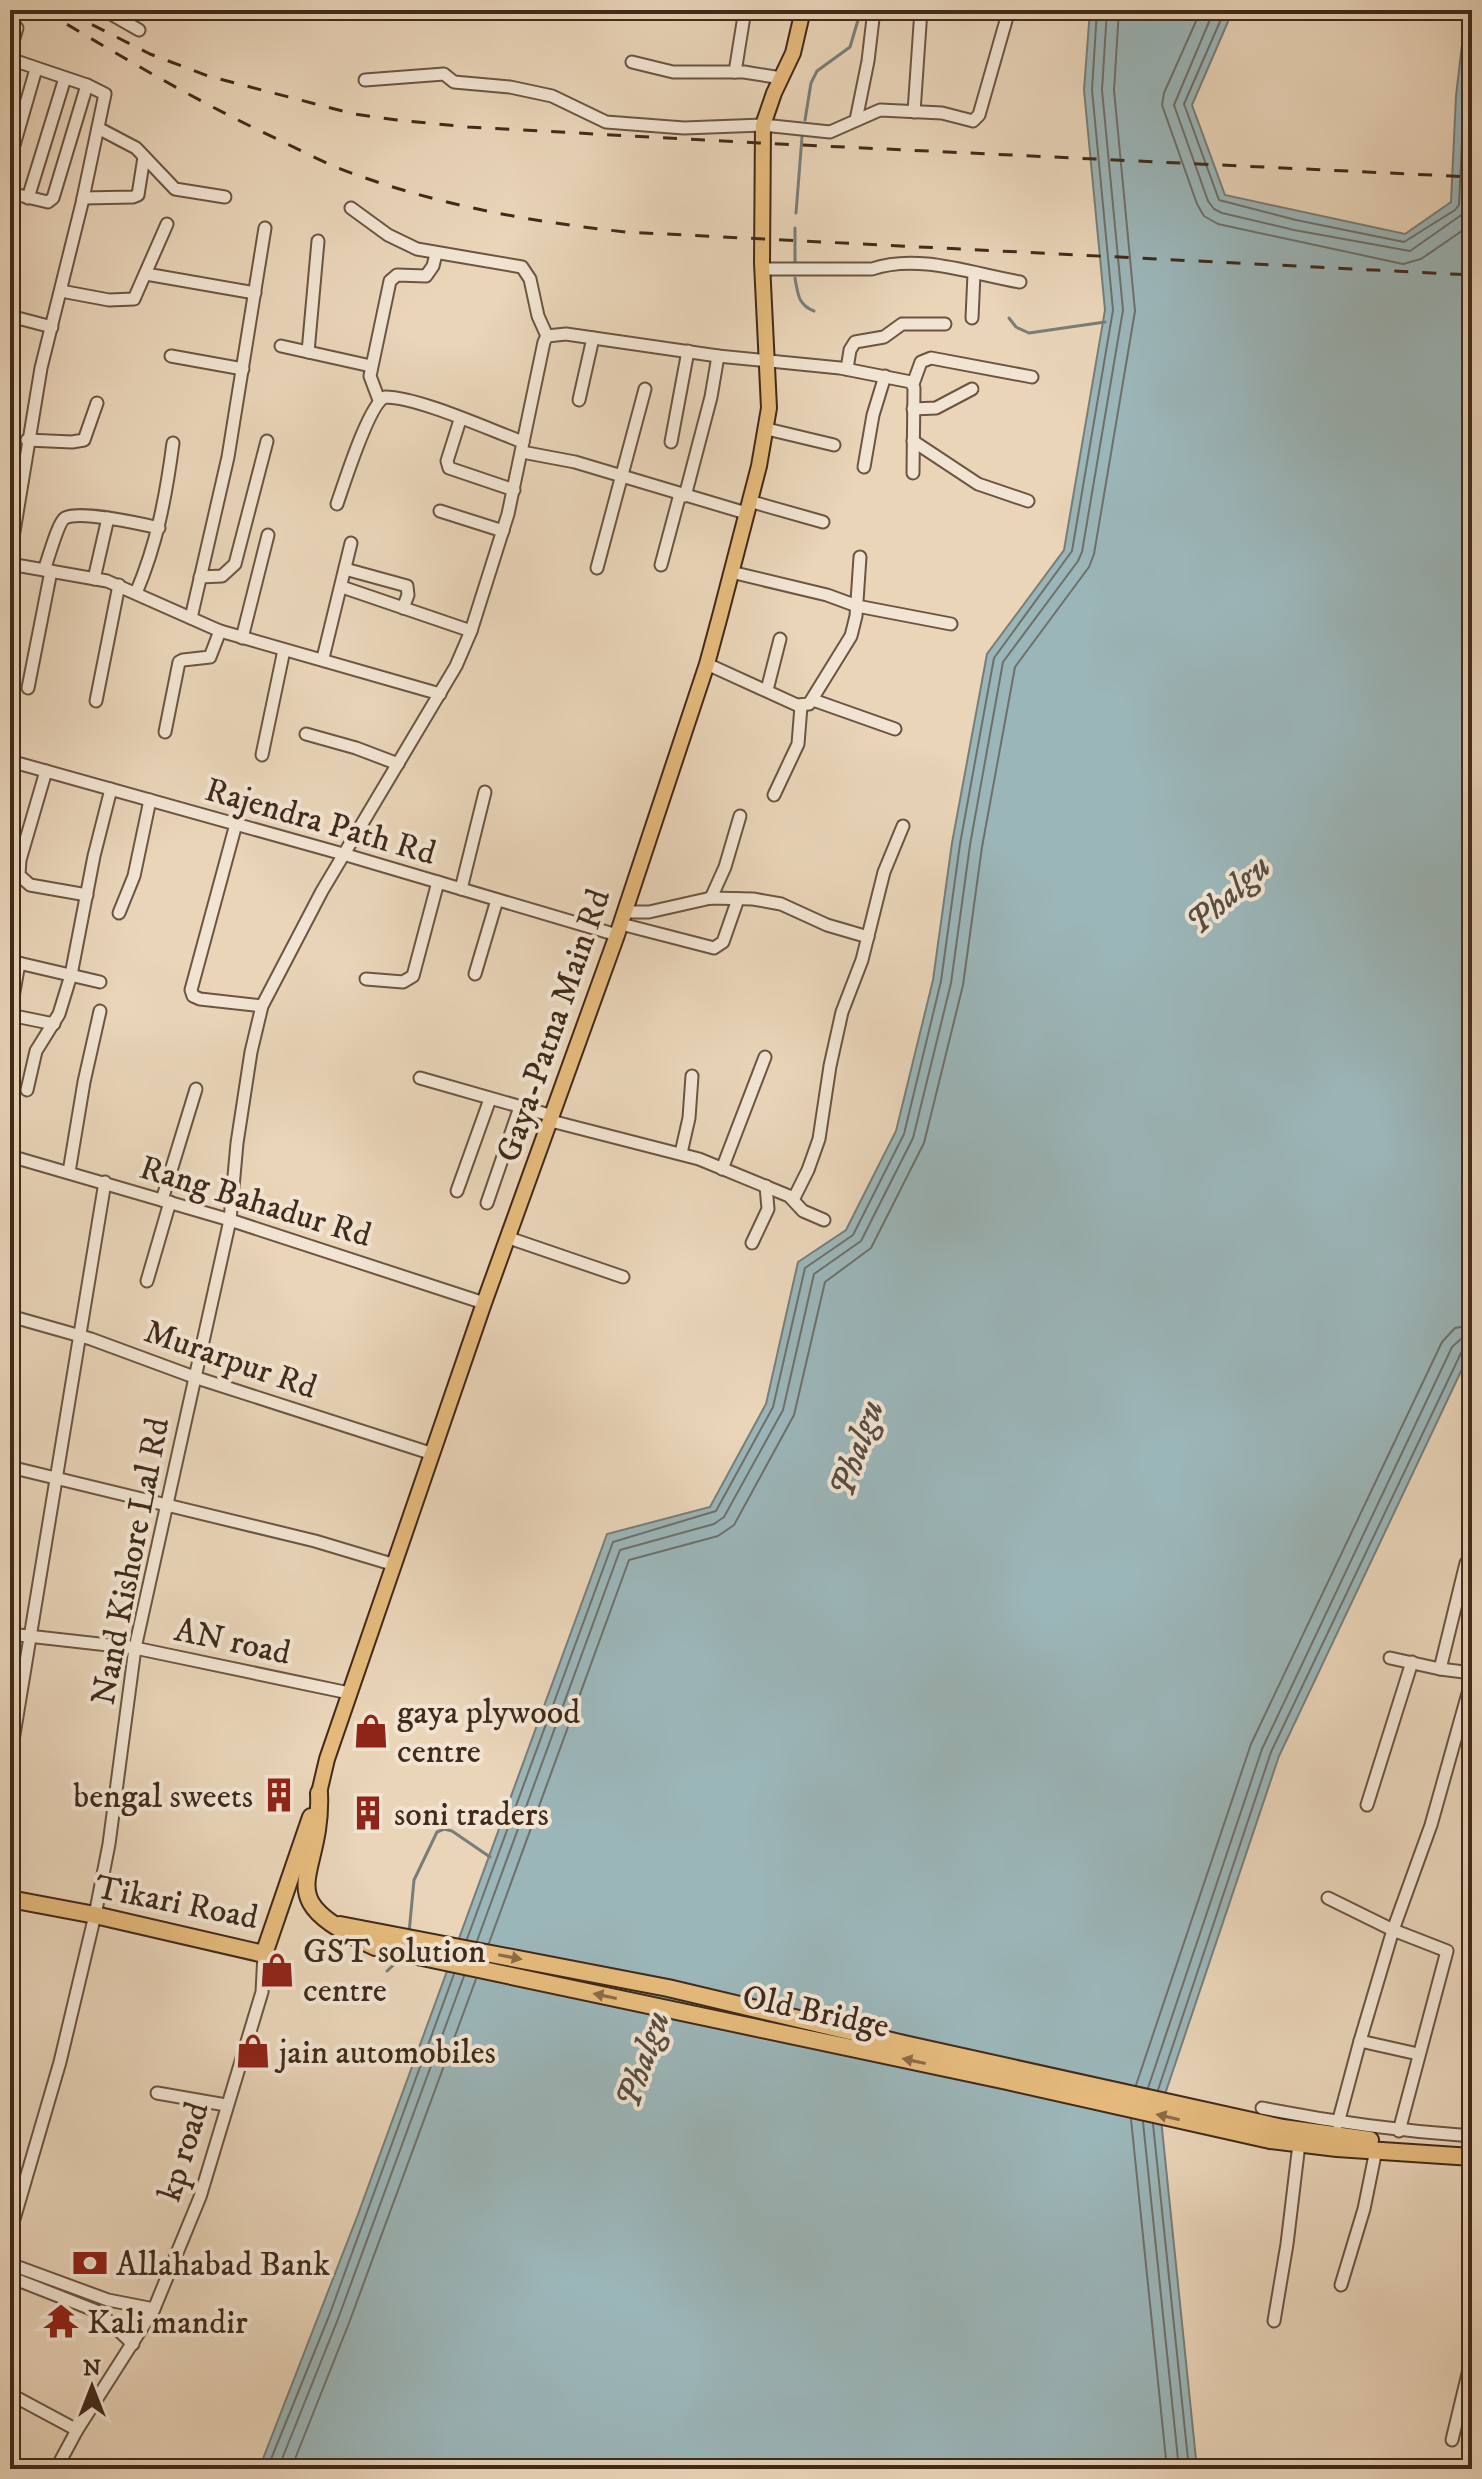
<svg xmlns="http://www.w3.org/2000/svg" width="1482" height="2479" font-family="'IM FELL DW Pica',serif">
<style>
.water{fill:#9bb6b9;stroke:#777e7a;stroke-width:2}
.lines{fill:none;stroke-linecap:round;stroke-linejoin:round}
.shore{stroke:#6e706a;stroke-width:2}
.stream{stroke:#777e7a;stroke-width:3}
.minor-casing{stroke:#6b5542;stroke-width:15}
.major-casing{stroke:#412a1b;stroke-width:18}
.highway-casing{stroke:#412a1b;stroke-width:20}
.minor{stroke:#f1e4d2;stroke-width:11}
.major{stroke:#e5ba7c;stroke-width:14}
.highway{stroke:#e5ba7c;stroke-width:16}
.rail{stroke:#412a1b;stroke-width:3;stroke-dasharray:14 14;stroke-linecap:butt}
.oneway{fill:#8b6b47}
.labels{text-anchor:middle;stroke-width:8;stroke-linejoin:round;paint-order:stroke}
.street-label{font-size:34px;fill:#412a1b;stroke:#f1e4d2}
.poi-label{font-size:34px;fill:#412a1b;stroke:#f1e4d2;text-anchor:start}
.water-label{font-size:36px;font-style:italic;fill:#584d42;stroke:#f1e4d2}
</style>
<rect width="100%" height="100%" fill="#ead5b9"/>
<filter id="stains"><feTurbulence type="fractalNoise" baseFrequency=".0025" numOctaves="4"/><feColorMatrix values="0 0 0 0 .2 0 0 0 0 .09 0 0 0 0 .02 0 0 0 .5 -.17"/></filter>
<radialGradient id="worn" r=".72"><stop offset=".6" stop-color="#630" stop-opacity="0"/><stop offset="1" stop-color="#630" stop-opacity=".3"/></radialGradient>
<polygon class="water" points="1090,10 1233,10 1192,105 1225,195 1405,234 1451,202 1456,96 1466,10 1472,10 1472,1348 1279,1756 1160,2109 1197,2469 259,2469 357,2217 607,1534 710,1507 766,1404 798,1262 846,1230 896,1131 933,980 952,843 987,654 1064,550 1105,310 1084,90"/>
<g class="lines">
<g class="shore">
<polyline points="1201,10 1164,93 1162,105 1197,204 1204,216 1218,224 1403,264 1421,259 1472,224"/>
<polyline points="1214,10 1174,105 1208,201 1214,209 1222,213 1294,230 1410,251 1467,211 1472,139"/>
<polyline points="1225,10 1184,104 1219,200 1296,220 1404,242 1455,210 1459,205 1464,97 1472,30"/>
<polyline points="467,1939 613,1542 716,1511 773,1407 805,1268 853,1235 904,1134 941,981 960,844 994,658 1072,551 1113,310 1092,90 1097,10"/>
<polyline points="477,1941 620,1550 714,1524 724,1517 783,1410 814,1274 861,1241 913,1138 951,983 970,845 1003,662 1078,561 1082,552 1123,310 1102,90 1107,10"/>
<polyline points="489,1943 629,1560 718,1536 734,1525 794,1415 825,1282 871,1248 924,1143 963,985 982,847 1015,667 1089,567 1094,554 1135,311 1114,90 1119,10"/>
<polyline points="1136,2085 1251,1744 1442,1342 1455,1328 1472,1325"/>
<polyline points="1148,2088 1262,1749 1452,1347 1461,1339 1472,1337"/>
<polyline points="1158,2090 1271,1752 1461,1353 1465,1348 1472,1347"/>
<polyline points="1131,2119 1167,2469"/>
<polyline points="1143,2122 1179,2469"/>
<polyline points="1153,2124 1189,2469"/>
<polyline points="267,2469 329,2316 454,1974"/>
<polyline points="278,2469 338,2319 464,1976"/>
<polyline points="291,2469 349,2323 476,1979"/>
</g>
<g class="stream">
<polyline points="805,120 811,83 817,71 850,47 861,10"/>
<polyline points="796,213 802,137"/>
<polyline points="795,262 795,228"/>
<path d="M795 278C798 294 798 305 814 311"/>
<polyline points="1009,318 1016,327 1029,333 1105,322"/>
<polyline points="409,1933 414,1880 437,1832 444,1829 452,1831 490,1857"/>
<polyline points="387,1971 400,1959"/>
</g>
<g class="minor-casing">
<g id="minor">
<polyline points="104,10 139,30"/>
<polyline points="10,51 17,28"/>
<polyline points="10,59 87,85 105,94 82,203 41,368 10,556"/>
<polyline points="632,62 673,72 744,72 781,78"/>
<polyline points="735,72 745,10"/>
<polyline points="365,80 444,74 454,82 510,87 552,96 606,122 684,128 763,125 830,132 880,110 942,113 973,121 979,115 1009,10"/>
<polyline points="914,112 921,10"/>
<polyline points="856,120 868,61 874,10"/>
<polyline points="98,128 136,148 175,189 225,197"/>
<polyline points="10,159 36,69"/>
<polyline points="10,193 48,202 53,198 87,85"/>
<polyline points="28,198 65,78"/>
<polyline points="83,198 133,197 138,195 144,157"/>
<polyline points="351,208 388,235 417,249 522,267 530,279 538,316 547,336"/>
<path d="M763 269H872C918 253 973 274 1020 282"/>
<polyline points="146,274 255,293"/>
<polyline points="61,291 109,300 134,299 167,224"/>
<polyline points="10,316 52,327"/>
<polyline points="972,318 974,274"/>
<polyline points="281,346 371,366"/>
<polyline points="308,352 318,241"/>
<polyline points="171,356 243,369"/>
<polyline points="847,369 850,350 855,342 884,337 902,324 945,324"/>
<polyline points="913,384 921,362 931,358 1032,377"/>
<polyline points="379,400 370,376 390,281 397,275 426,276 433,266 436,254"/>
<polyline points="579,400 593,338"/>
<polyline points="913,409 936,408 972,389"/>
<polyline points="460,420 447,461 449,468 514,490"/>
<polyline points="767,429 834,445"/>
<polyline points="27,440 72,442 84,440 97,403"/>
<polyline points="913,441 978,484 1028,501"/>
<polyline points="671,442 688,351"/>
<polyline points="522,452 575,462 746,513"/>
<polyline points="864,467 873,415 885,376"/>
<polyline points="685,496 711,397 718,356"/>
<polyline points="749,501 823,522"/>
<path d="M337 504C344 484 369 404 385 397 418 397 490 430 523 442"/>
<polyline points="440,511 503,531"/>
<polyline points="10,564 107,581 220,631 440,694"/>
<polyline points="661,565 680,494"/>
<polyline points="597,568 645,389"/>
<polyline points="345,569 407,586 408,595 403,608"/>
<path d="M44 570C48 560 58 522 65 518 79 510 142 524 159 528"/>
<polyline points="731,572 827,595 857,606 951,624"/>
<polyline points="200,577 222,576 235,564 267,441"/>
<polyline points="94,579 108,518"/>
<polyline points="342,587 471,631"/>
<path d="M136 593C157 544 166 496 173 443"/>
<polyline points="191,618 228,457 265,228"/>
<polyline points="242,638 268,535"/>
<polyline points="323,658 351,543"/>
<polyline points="707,664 797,705 809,704 851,636 856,616 860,557"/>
<polyline points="28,688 51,571"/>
<polyline points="767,690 780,639"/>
<polyline points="813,700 895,729"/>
<polyline points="96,701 119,585"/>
<polyline points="165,732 179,662 183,660 210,657 220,631"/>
<polyline points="306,734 356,748 398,764"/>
<polyline points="262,755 284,650"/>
<polyline points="10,761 343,854 617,935"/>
<polyline points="46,771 20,860 19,875 30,885 87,895"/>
<polyline points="774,795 798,744 801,706"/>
<polyline points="236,824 191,990 193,996 200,999 262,1006"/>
<polyline points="461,889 485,792"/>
<polyline points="711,898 725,867 740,816"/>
<polyline points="625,912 649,912 711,898 753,899 781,904 827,925 868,937"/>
<polyline points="119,913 134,876 150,800"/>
<polyline points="621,924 714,948 723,942 738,899"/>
<polyline points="10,961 100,982"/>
<polyline points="475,974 497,900"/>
<polyline points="366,979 403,982 413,976 438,882"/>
<polyline points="10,1015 19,963"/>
<polyline points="10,1015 54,1024"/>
<polyline points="420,1078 553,1116"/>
<polyline points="27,1090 36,1051 59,1014 71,975 94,856 111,789"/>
<polyline points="551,1121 699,1159 789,1196 803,1211 824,1220"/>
<polyline points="681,1153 689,1118 692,1076"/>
<polyline points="10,1156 230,1220 484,1303"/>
<polyline points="722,1169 765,1057"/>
<polyline points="69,1172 84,1082 100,1011"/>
<polyline points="457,1191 490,1099"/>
<polyline points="794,1198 808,1170 819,1139 830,1066 842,1012 862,960 884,872 903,826"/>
<polyline points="162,1200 196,1089"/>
<polyline points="487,1203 520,1107"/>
<polyline points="509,1238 623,1277"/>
<polyline points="752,1243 768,1209 766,1186"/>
<polyline points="147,1281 170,1202"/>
<polyline points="10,1316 91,1339 194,1377 433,1454"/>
<polyline points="10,1467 315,1541 395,1565"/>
<polyline points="10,1634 135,1648 349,1693"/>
<polyline points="1390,1658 1440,1669 1472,1673"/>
<polyline points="1440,1669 1466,1563"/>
<polyline points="10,1759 105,1182"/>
<polyline points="1367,1805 1412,1662"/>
<polyline points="1328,1898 1393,1930 1447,1951 1399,2131"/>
<polyline points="1360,2041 1418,2054"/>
<polyline points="157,2093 226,2105"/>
<path d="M1262 2108C1332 2122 1401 2131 1472 2136"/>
<polyline points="1338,2123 1360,2041 1393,1930 1431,1825 1472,1679"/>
<polyline points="10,2233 60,2062 95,1915 109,1844 135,1648 230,1220 237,1143 251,1052 262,1006 322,891 456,666 471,631 508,514 544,342 547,336 566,334 718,356 840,368 911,382 914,388 913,473"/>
<polyline points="10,2264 108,2300 154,2309"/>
<polyline points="10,2277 99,2312 133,2344"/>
<polyline points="1341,2285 1364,2209 1376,2150"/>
<polyline points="1274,2321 1287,2244 1299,2144"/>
<polyline points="10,2394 77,2430 154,2309 200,2197 262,1992 264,1954"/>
<polyline points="1452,2440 1472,2357"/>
<polyline points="56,2469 77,2430"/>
</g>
</g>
<g class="major-casing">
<polyline id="major" points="319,1793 327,1759 484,1303 617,935 707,664 720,616 759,466 769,408 762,263 763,125 774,93 793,53 803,10"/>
</g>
<g class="highway-casing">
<g id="highway">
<path d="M319 1793C323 1881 263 1896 375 1947L1007 2081 1270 2140 1337 2148 1472 2157"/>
<polyline points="10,1899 95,1915 264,1954 311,1817"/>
<polyline points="340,1925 668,1988 904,2044 1283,2128 1370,2140"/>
</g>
</g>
<use href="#minor" class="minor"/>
<use href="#major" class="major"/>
<use href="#highway" class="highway"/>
<g class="rail">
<path d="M43 10C120 56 196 101 277 139 302 151 328 165 354 174 443 206 533 222 626 232L1472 275"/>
<polyline points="67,12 150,54 208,76 354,114 397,120 468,127 759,143 1472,177"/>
</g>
</g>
<defs><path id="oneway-solid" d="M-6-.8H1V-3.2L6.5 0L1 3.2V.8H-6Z" transform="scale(2)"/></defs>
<g class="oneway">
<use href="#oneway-solid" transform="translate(510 1957) rotate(11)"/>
<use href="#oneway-solid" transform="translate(605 1996) rotate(-168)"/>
<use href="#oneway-solid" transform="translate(914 2061) rotate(-168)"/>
<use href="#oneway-solid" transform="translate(1168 2117) rotate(-167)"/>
</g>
<defs>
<g id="shop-bare" transform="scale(2.76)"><path d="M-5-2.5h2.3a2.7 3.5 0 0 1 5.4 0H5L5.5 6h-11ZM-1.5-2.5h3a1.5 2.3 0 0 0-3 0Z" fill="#8f2418" stroke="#f1e4d2" stroke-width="2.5" paint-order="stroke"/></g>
<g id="building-bare" transform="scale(2.76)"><path d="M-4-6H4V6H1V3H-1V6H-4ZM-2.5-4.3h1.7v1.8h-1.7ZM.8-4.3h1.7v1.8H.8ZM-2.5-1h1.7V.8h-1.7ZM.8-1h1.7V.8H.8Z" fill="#8f2418" stroke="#f1e4d2" stroke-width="2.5" paint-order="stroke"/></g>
<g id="bank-bare" transform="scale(2.76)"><path d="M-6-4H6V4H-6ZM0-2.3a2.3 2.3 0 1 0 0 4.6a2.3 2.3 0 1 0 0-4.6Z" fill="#8f2418" stroke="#f1e4d2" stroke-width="2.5" paint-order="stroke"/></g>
<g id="temple-bare" transform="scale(2.76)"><path d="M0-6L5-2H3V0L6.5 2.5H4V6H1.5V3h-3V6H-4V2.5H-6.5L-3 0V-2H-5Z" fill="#8f2418" stroke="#f1e4d2" stroke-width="2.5" paint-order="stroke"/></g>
</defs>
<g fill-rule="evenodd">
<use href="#shop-bare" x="371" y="1731"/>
<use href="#building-bare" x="279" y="1795"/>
<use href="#building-bare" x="368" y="1813"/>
<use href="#shop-bare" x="277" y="1970"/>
<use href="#shop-bare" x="253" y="2051"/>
<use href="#bank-bare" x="90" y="2263"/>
<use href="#temple-bare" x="61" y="2321"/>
</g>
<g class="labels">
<g class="street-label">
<text transform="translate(321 820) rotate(16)" y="12">Rajendra Path Rd</text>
<text transform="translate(552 1025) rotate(-71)" y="12">Gaya-Patna Main Rd</text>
<text transform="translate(256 1200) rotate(17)" y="12">Rang Bahadur Rd</text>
<text transform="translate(231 1358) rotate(19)" y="12">Murarpur Rd</text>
<text transform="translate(129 1561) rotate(-79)" y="12">Nand Kishore Lal Rd</text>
<text transform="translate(233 1640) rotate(12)" y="12">AN road</text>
<text transform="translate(177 1901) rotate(11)" y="12">Tikari Road</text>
<text transform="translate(816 2010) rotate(12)" y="12">Old Bridge</text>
<text transform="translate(182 2151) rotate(-73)" y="12">kp road</text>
</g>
<g class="poi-label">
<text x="397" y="1723">gaya plywood<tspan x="397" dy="39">centre</tspan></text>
<text x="253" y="1807" text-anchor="end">bengal sweets</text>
<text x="394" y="1825">soni traders</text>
<text x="303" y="1962">GST solution<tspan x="303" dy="39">centre</tspan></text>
<text x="279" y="2063">jain automobiles</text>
<text x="116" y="2275">Allahabad Bank</text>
<text x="87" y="2333">Kali mandir</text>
</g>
<g class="water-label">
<text transform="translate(1227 893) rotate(-42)" y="13">Phalgu</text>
<text transform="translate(855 1448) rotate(-71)" y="13">Phalgu</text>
<text transform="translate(641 2059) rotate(-71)" y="13">Phalgu</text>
</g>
</g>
<rect width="1482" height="2479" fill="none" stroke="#ead5b9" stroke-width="40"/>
<rect x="12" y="12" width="1458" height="2455" fill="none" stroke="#412a1b" stroke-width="4"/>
<rect x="20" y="20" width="1442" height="2439" fill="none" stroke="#412a1b" stroke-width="2"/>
<g transform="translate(92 2387)" stroke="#f1e4d2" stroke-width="6" paint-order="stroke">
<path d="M0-6L14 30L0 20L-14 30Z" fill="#412a1b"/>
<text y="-12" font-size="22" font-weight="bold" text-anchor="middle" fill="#412a1b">N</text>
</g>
<rect width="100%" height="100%" filter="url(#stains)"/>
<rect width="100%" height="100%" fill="url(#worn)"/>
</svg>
